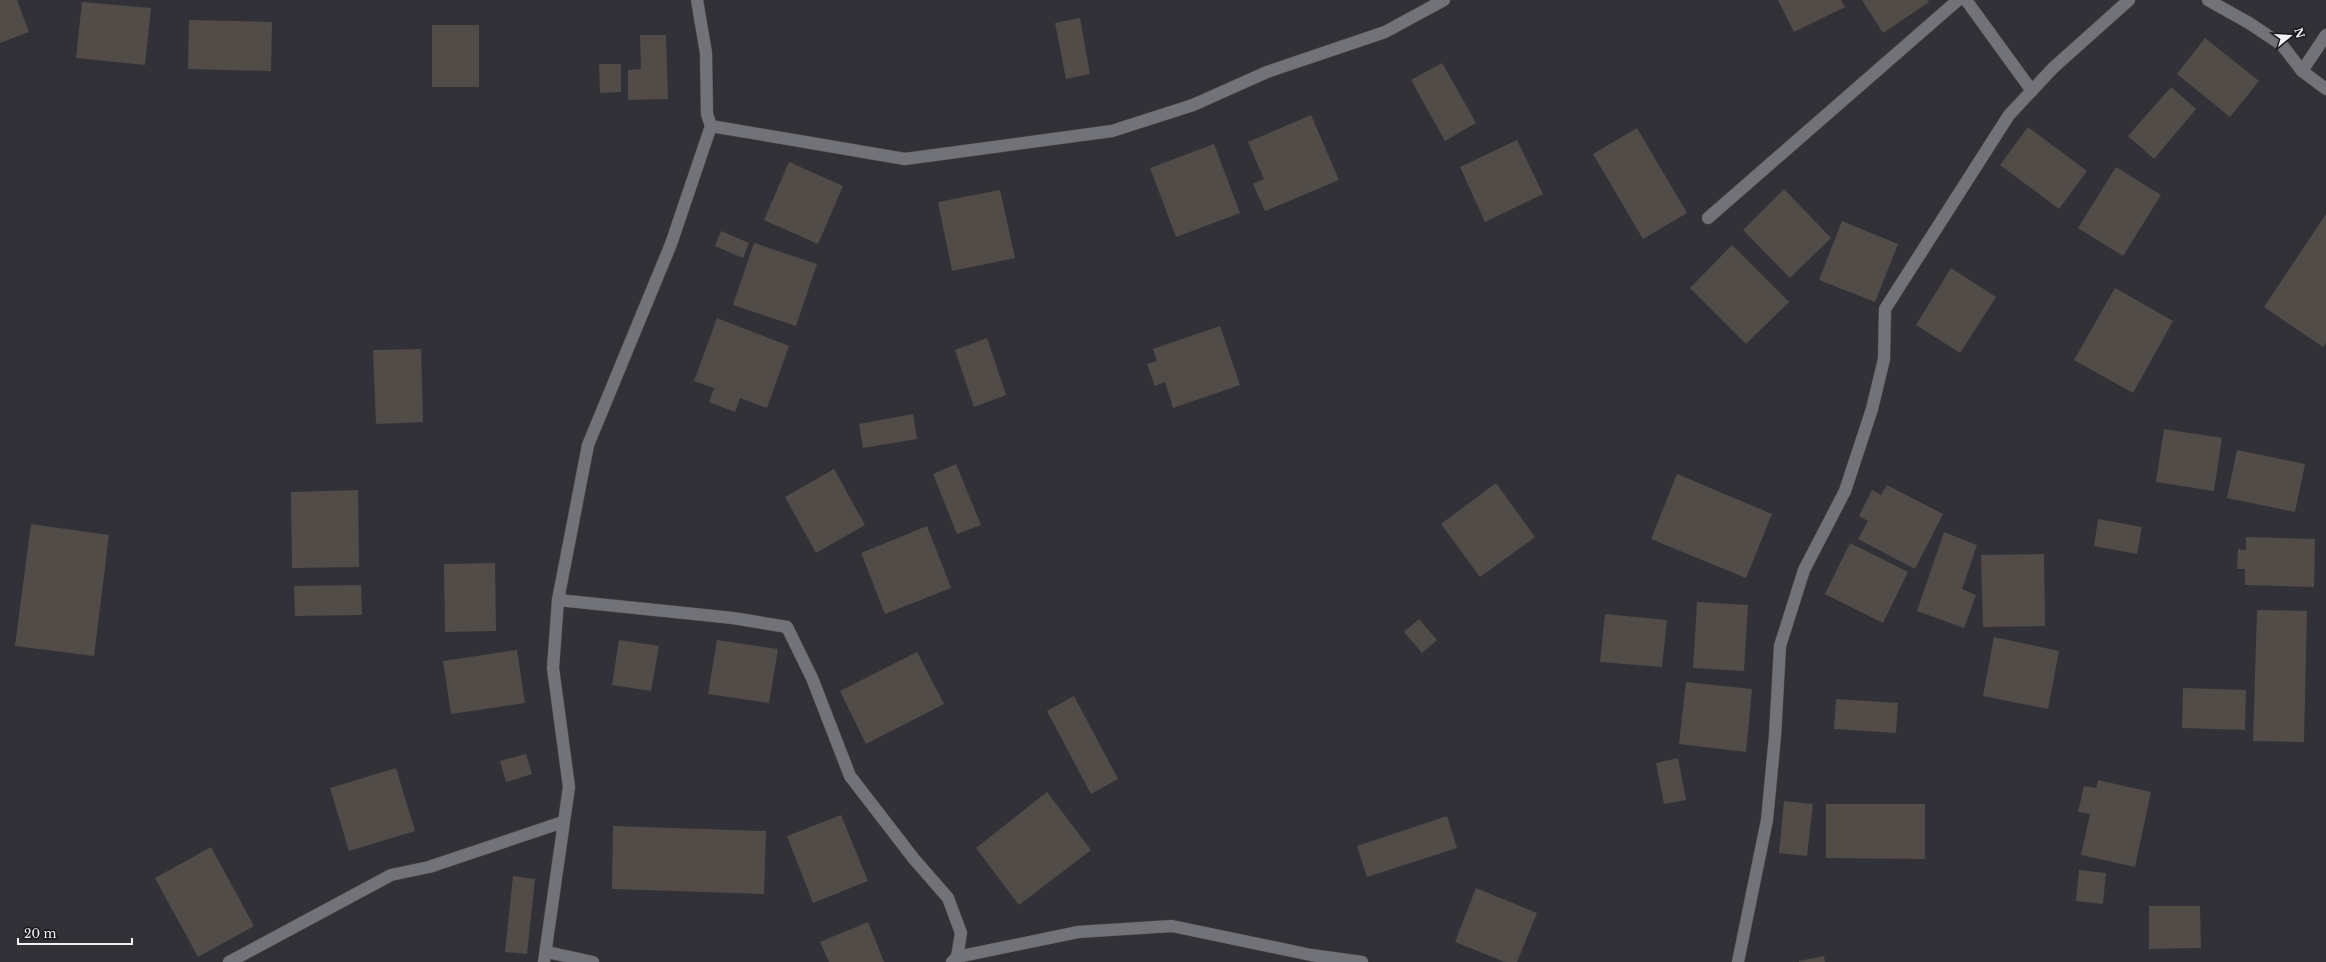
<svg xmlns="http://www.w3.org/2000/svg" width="2326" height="962" font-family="'Libre Baskerville',serif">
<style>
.building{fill:#524c49}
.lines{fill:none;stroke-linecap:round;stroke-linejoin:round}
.street-casing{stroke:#4d4d52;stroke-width:13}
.street{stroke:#727279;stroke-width:12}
</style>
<rect width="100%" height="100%" fill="#313137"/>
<g class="building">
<polygon points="0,0 17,0 29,32 0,43"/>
<polygon points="1778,0 1841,0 1845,7 1794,32"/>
<polygon points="1862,0 1928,0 1929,2 1883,33"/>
<polygon points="82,2 151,8 145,65 76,58"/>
<polygon points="1080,18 1090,74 1066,79 1055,23"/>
<polygon points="189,20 272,22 271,71 188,69"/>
<rect x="432" y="25" width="47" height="62"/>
<polygon points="640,35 666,35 668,99 628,100 628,70 641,69"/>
<polygon points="2205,38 2259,81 2230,117 2177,74"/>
<polygon points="1442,63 1476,123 1445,141 1411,80"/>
<polygon points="599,64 621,64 621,92 600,93"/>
<polygon points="2171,87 2196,109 2154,159 2128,136"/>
<polygon points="1311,115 1339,180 1265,211 1253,184 1264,179 1248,142"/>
<polygon points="2028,127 2087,171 2059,209 2000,165"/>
<polygon points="1637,128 1687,213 1643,239 1593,154"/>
<polygon points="1517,140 1543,194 1485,222 1460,167"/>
<polygon points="1214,144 1240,213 1176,237 1150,168"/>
<polygon points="789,162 843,186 818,244 764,220"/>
<polygon points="2116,167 2161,195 2123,256 2078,228"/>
<polygon points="1784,189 1831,238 1790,278 1743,230"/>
<polygon points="1000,190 1015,258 952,271 938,202"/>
<polygon points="2326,214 2326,343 2323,347 2264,307"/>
<polygon points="1842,221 1898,244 1875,302 1819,280"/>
<polygon points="721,231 749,243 743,258 715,246"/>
<polygon points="754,243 817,264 796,326 733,305"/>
<polygon points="1732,245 1789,302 1746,344 1690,288"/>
<polygon points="1951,268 1996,297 1960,353 1916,325"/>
<polygon points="2115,288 2173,321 2133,393 2074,360"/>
<polygon points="717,318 789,346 767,408 740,398 735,412 709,402 714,388 694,381"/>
<polygon points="1220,326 1240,385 1173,408 1165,382 1155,386 1147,364 1157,361 1153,349"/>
<polygon points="987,338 1006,395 974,407 955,350"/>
<polygon points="421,349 423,422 376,424 373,350"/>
<polygon points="913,414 917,439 863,448 859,424"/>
<polygon points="2164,429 2222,438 2214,491 2156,482"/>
<polygon points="2237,450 2305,464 2295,512 2227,498"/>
<polygon points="956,464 981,525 957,534 933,474"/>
<polygon points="834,469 865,525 816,553 785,497"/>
<polygon points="1677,474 1772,514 1746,578 1651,539"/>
<polygon points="1496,483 1535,537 1480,577 1441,524"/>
<polygon points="1887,485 1943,514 1915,569 1858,539 1868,521 1859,516 1872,490 1881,495"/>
<polygon points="358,490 359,567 292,568 291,492"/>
<polygon points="2098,519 2142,527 2137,554 2094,546"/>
<polygon points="31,524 109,535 94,656 15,646"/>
<polygon points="927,526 951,588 885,614 861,553"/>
<polygon points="1944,532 1977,545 1962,589 1976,595 1964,628 1917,611"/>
<polygon points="2246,537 2315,539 2314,587 2245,585 2245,569 2237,569 2238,549 2246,550"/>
<polygon points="1850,543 1908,572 1883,623 1825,594"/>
<polygon points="2044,554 2045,626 1983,627 1981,555"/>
<polygon points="495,563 496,631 445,632 444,564"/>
<polygon points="361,585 362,615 295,616 294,586"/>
<polygon points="1697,602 1748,605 1744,671 1693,668"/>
<polygon points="2257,610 2307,611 2304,742 2253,741"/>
<polygon points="1605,614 1667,620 1662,667 1600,662"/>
<polygon points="1419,619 1437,640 1422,653 1404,632"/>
<polygon points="1994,637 2059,651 2048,709 1983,696"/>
<polygon points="619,640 659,646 651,691 612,685"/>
<polygon points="717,640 778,649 769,703 708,694"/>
<polygon points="517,650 525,703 451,714 443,661"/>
<polygon points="917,652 944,704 866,744 840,691"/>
<polygon points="1686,682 1752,689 1746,752 1679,744"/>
<polygon points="2183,688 2246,690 2245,730 2182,728"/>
<polygon points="1074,696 1118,779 1091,794 1047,711"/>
<polygon points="1836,699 1898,703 1896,733 1834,729"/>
<polygon points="526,754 532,774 506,782 500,761"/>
<polygon points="1678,758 1686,800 1664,804 1656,763"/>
<polygon points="396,768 415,831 349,851 330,788"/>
<polygon points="2098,780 2151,792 2135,867 2081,855 2090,814 2078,812 2084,786 2096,788"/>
<polygon points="1047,792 1091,850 1019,905 976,848"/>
<polygon points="1784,801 1813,804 1807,856 1779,853"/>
<polygon points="1826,804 1925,804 1925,859 1826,858"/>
<polygon points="841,815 868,881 813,903 787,836"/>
<polygon points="1447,816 1457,848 1367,877 1357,846"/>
<polygon points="613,826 766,831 764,894 612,889"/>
<polygon points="211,847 254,926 198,957 155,878"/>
<polygon points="2079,870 2106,873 2103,904 2076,901"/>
<polygon points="513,876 535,879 527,954 505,952"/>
<polygon points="1476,888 1537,913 1517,962 1505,962 1455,942"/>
<polygon points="2149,906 2200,906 2201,948 2149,949"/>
<polygon points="868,922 884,962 829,962 820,942"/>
<polygon points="1824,956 1825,962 1799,962 1799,961"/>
</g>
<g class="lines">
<g class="street-casing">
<g id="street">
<polyline points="1966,0 2032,91"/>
<polyline points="2208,0 2249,23 2282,45 2302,71 2326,89"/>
<polyline points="2302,71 2326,35"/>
<polyline points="711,126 905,159 1112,131 1193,105 1267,72 1385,32 1444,0"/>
<polyline points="1708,218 1958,0"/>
<polyline points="558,600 733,618 787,627 812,678 850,776 914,859 948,898 961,933 957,957 952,962"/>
<polyline points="547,952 593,962"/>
<polyline points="229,962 391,875 429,867 563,822"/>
<polyline points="544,962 569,787 553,668 558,600 588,445 671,244 711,126 707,114 706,53 697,0"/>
<polyline points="959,962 957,957 1078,932 1172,926 1311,955 1362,962"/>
<polyline points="1738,962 1767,820 1775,736 1780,646 1804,570 1845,491 1872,409 1884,359 1885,309 2009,115 2053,68 2129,0"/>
</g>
</g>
<use href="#street" class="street"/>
</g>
<g transform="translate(2290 36) rotate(72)" stroke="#1a1a1c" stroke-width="3" paint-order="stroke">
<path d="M0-3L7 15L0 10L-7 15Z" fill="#f3f3f7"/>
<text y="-6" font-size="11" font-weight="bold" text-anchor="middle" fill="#f3f3f7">N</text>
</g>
<path d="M18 938v6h114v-6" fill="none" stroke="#f3f3f7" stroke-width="2"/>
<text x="24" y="938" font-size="12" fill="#f3f3f7" stroke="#1a1a1c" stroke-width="3" paint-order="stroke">20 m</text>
</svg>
